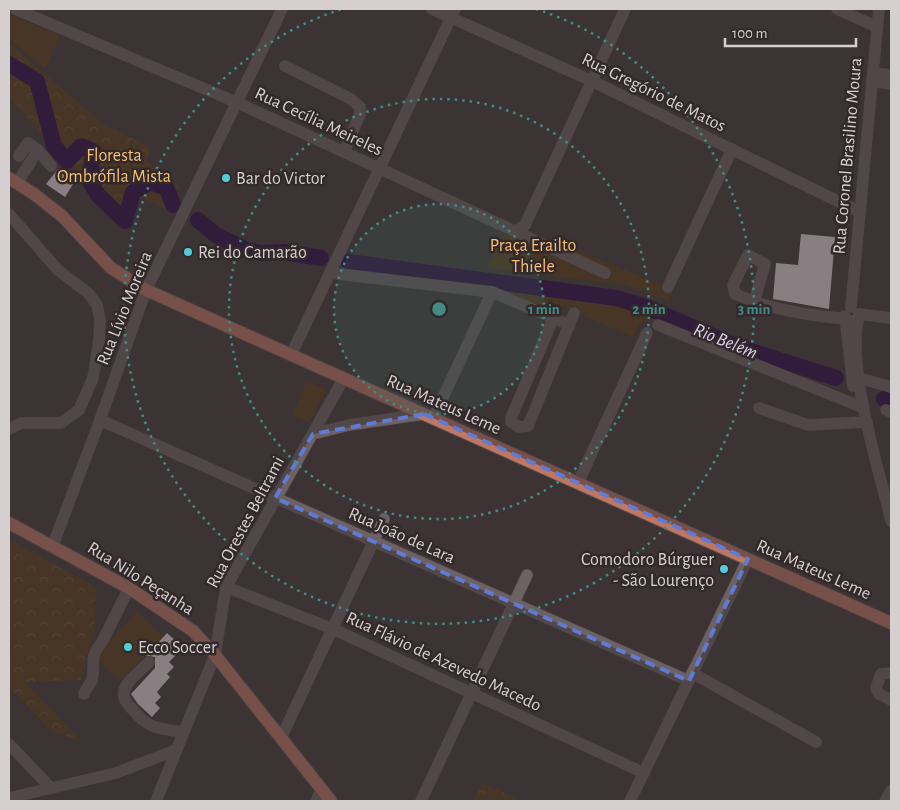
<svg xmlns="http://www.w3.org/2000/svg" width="900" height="810" font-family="'Alegreya Sans',sans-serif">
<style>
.forest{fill:url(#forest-crowns)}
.park{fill:#563a13}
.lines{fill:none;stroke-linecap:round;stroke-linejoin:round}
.river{stroke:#270244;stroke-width:16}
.building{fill:#e6dce3}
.minor-casing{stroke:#595052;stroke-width:12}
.major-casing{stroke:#595052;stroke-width:14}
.minor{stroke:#6c6163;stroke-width:11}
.major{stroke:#bf7762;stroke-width:12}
.marked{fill:none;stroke:#5e7bd5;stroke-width:4;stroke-dasharray:10 6;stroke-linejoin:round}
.ring{fill:none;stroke:#418c86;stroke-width:2.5;stroke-dasharray:2.5 5}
.poi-dot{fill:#53cbdb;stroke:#32292a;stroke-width:2}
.labels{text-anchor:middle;stroke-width:5;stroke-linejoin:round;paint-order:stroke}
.street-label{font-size:18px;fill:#d6cfd0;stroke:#32292a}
.park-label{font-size:18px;fill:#fabf76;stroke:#32292a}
.poi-label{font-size:18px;fill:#d6cfd0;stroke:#32292a;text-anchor:start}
.water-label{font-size:19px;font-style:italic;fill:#dcccf3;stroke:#32292a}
.centre{fill:#418c86;stroke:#32292a;stroke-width:2.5}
.ring-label{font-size:15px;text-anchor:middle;font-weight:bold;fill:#418c86;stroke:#32292a;stroke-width:5;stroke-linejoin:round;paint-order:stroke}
</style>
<defs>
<pattern id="forest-crowns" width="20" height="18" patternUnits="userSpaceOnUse" patternTransform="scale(1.25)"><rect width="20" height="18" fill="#563a13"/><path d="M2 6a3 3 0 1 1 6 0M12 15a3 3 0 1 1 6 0" fill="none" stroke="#6e5534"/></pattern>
</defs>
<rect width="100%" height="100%" fill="#3d3334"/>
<g class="forest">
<polygon points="9,43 102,123 151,148 147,162 178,186 167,210 141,197 126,226 9,98"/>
<polygon points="9,540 96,587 95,627 81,680 25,682 83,742 52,732 9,687"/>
<polygon points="483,783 522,801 474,801"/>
</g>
<g class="park">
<polygon points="9,15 60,35 45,69 9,39"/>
<polygon points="526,231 674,289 669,301 625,285 487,268 504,234 520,240"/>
<polygon points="490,286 600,301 659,316 639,324 633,337 551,302 547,309"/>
<polygon points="307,381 326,390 309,422 292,415"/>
<polygon points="137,612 163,637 120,681 94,657"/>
</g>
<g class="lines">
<g class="river">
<polyline points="9,64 37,81 54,146 67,161 81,146 93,151 90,182 98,195 125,221 133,192 151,182 167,189 173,205"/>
<polyline points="198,220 216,235 246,250 261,253 284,252 321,258"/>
<polyline points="349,262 616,298 649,308 738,347 836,378"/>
<polyline points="884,399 891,402"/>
</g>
</g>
<g class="building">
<polygon points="58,169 75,181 65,197 46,184"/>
<polygon points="801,234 835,237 829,309 773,299 776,263 798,265"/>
<polygon points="167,633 178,643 171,650 176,655 169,662 174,667 167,674 170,677 157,692 161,697 155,703 160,708 152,717 138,704 131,694 155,668 155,657 146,656"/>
</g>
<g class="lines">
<g class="minor-casing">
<g id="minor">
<polyline points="15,9 236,102 605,273"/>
<polyline points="432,9 592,81 860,212"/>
<polyline points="837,9 877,27"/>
<polyline points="285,66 351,99 360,107 360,114 344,152"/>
<polyline points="873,73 891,75"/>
<polyline points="872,81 891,84"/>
<polyline points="19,156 28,143 38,150"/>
<polyline points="17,183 38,150 51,166"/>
<polyline points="9,214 58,270 88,293 97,305 100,319 99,341 93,378 79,410 61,423 21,423 9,429"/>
<polyline points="516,231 525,225 625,9"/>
<polyline points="330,273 492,292 570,325"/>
<polyline points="668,287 732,149"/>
<path d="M754 302 765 264 748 255 733 285 735 294C772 310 807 315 846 319L851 322 857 319"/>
<polyline points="851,307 879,9"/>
<path d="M859 314C846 369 878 465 891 521"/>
<polyline points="859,314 891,318"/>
<polyline points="845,316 853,386"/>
<polyline points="553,319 511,418 511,422 519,427 528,426 574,313"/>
<polyline points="658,325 864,408"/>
<polyline points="291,355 455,9"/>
<polyline points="859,378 891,387"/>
<polyline points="759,408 808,425 867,422"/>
<polyline points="886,410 891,412"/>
<polyline points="433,419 492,292"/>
<polyline points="100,420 689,681"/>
<polyline points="313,434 349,425 424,414"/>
<polyline points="578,483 647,333"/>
<polyline points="53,545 100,420 146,290 282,9"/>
<polyline points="226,587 333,629 644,773"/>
<path d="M149 662C142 670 125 681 124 692 122 699 128 704 132 709 150 730 157 728 183 732"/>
<polyline points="692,673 816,742"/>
<polyline points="891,673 881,674 876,688 879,694 891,700"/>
<path d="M84 694C86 689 90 684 92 680 96 662 88 659 102 642L129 588"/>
<polyline points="281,738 384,519"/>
<polyline points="9,744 51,788"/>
<polyline points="9,798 116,773 176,750"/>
<polyline points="156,801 215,655 226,587 344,378"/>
<polyline points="316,801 322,789"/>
<polyline points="421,801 527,575"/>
<polyline points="630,801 748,559"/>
<polyline points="885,801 891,791"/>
</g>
</g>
<g class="major-casing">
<g id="major">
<polyline points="9,178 34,194 62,216 111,268 146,290 891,623"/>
<polyline points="9,523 129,588 193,631 215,655 331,801"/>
</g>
</g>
<use href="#minor" class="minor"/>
<use href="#major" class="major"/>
</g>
<path d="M0 0H900V810H0ZM424 414 748 559 689 681 275 498 313 434Z" fill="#3d3334" fill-opacity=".55" fill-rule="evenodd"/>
<path class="marked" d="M424 414 748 559 689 681 275 498 313 434Z"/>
<circle cx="439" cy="309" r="105" fill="#418c86" fill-opacity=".12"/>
<g class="ring">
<circle cx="439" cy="309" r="105"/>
<circle cx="439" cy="309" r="210"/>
<path d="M536 9A315 315 0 1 1 342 9"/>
</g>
<g class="poi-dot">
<circle cx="226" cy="178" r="5"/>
<circle cx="188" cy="252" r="5"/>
<circle cx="724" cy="569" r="5"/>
<circle cx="128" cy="647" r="5"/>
</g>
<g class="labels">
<g class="street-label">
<text transform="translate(654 92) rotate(26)" y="6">Rua Gregório de Matos</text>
<text transform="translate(319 121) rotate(25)" y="6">Rua Cecília Meireles</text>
<text transform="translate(847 156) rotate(-85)" y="6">Rua Coronel Brasilino Moura</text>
<text transform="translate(124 308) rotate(-68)" y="6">Rua Lívio Moreira</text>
<text transform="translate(444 404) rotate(24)" y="6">Rua Mateus Leme</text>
<text transform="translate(245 522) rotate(-62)" y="6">Rua Orestes Beltrami</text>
<text transform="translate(402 535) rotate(24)" y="6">Rua João de Lara</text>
<text transform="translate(814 569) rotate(24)" y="6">Rua Mateus Leme</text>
<text transform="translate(141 578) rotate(32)" y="6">Rua Nilo Peçanha</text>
<text transform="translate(444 661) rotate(25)" y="6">Rua Flávio de Azevedo Macedo</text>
</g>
<g class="park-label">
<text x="114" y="161">Floresta<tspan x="114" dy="21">Ombrófila Mista</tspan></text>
<text x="533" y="251">Praça Erailto<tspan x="533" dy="21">Thiele</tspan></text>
</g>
<g class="poi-label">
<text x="236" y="184">Bar do Victor</text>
<text x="198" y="258">Rei do Camarão</text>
<text x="714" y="565" text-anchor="end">Comodoro Búrguer<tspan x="714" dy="21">- São Lourenço</tspan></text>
<text x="138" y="653">Ecco Soccer</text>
</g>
<g class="water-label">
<text transform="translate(726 340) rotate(22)" y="7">Rio Belém</text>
</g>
</g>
<circle cx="439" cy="309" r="8" class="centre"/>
<g class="ring-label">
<text x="544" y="314">1 min</text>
<text x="649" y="314">2 min</text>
<text x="754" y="314">3 min</text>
</g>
<rect width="900" height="810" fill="none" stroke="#d6cfd0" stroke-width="20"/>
<path d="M725 38v8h131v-8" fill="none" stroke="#d6cfd0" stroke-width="2.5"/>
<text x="732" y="38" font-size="15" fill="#d6cfd0" stroke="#32292a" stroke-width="4" paint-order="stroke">100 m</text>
</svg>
